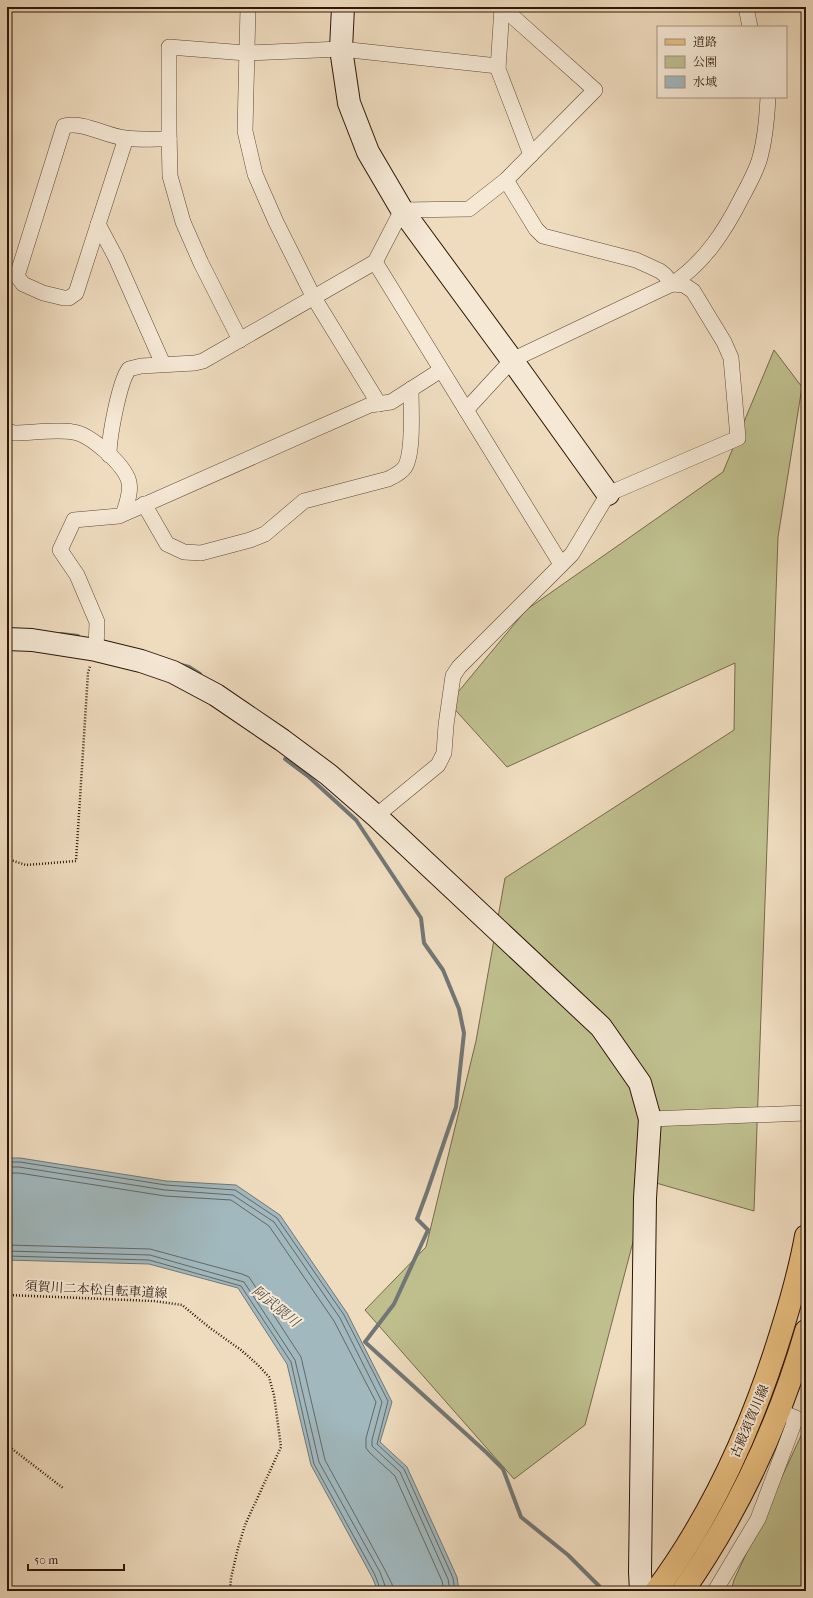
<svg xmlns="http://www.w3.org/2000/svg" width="813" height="1598" font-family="'IM FELL French Canon','Noto Serif JP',serif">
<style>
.green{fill:#bfbf8e;stroke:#766a4a}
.water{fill:#a0b8be;stroke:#727775}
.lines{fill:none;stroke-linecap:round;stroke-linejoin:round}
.shore{stroke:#666762;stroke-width:1}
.stream{stroke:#727775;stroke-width:4}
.street-casing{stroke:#5e4835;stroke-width:16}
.secondary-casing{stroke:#2d1607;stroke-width:24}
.primary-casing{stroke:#2d1607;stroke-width:24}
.path{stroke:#2d1607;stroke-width:2.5;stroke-dasharray:1 2;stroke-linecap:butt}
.street{stroke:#f5e8d5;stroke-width:15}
.secondary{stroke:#f5e8d5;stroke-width:22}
.primary{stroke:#e8be80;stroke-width:22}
.labels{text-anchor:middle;stroke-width:4;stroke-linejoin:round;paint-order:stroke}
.street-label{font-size:13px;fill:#2d1607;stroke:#f5e8d5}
.water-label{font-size:14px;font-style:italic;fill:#554f47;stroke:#f5e8d5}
</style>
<rect width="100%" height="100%" fill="#efdcbf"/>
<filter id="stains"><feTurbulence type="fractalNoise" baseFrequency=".005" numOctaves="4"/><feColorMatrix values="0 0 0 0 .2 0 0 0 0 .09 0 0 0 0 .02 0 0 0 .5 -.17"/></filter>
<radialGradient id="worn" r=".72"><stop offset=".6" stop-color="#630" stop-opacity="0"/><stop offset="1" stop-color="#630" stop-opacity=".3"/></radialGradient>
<g class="green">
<polygon points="774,350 802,387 778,537 754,1211 649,1181 585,1425 514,1479 365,1310 426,1247 476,1041 505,878 734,730 735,663 507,767 449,703 526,610 723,472"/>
<polygon points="806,1425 806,1591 731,1591 734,1580"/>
</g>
<polygon class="water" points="7,1158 20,1158 166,1181 236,1185 280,1215 347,1313 392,1402 380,1442 407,1467 457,1577 459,1591 378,1591 372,1577 311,1465 287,1364 238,1288 149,1264 7,1260"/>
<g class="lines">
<g class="shore">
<polyline points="7,1162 20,1162 166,1185 235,1190 277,1218 344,1315 388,1401 377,1444 404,1469 453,1578 455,1591"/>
<polyline points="7,1167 19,1167 165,1190 233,1195 274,1222 340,1318 382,1402 372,1440 372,1446 400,1472 448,1579 450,1591"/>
<polyline points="7,1173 19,1173 165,1196 231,1200 269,1226 334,1321 376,1402 366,1438 366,1448 370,1453 395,1476 442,1581 444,1591"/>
<polyline points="7,1245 150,1249 242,1274 249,1277 301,1357 325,1460 385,1570 392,1584 393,1591"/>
<polyline points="7,1251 150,1255 244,1282 295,1360 319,1462 380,1572 387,1591"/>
<polyline points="7,1256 149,1260 241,1286 291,1362 314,1464 375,1575 381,1591"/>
</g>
<g class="stream">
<polyline points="61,634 78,636"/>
<polyline points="181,665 189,667 200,674"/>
<polyline points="285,759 309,777 356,820 421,918 424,943 443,970 459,1009 464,1033 456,1107 427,1192 417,1219 428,1230 394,1304 365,1342 487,1453 503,1469 521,1517 568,1555 604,1591"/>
</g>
<g class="street-casing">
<g id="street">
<polyline points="248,7 245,131 255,174 276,222 314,298 379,404"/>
<polyline points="502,7 498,69 531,155"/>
<polyline points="746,7 750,27"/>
<path d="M126 138 76 293 69 298H64L43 293 23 284 17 276 64 126C84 121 105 136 125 138 139 140 154 139 169 139"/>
<polyline points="98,224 116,258 163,364"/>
<polyline points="375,262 561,564"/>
<polyline points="240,340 201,263 183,222 170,176 169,131 169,47 246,53 341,49 498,66"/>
<path d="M466 410 512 360 672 284C704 263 725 231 742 197 748 186 755 173 759 161 765 141 767 118 768 97"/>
<path d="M7 431 14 433C31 433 57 429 73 432 90 434 125 465 129 482 131 493 127 502 124 512"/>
<path d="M109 455C109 438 119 382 129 369L141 366 195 363 203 361 375 262 402 210 469 209 506 180 595 90 502 7"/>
<path d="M144 504 167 544 184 552 201 553 250 540 265 534 304 501 388 479C394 476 401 473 405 467 414 452 411 408 411 389"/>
<polyline points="96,650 97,622 77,575 60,550 74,520 119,516 370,405 391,402 441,370"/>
<polyline points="376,816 438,765 444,753 446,725 453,676 459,667 572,554 608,494 738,438 731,358 724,342 693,291 684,285 672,284 665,275 660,271 636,260 543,236 536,229 506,180"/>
<polyline points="650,1119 806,1113"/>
<polyline points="715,1591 758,1519 796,1418 778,1411"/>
</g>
</g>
<g class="secondary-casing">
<g id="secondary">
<polyline points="343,7 341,49 349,103 368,152 402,210 512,360 608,494"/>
<polyline points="7,639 32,640 96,650 141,661 173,672 216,695 282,740 329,775 376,816 601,1027 640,1083 650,1119 645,1198 640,1572 641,1591"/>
</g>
</g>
<g class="primary-casing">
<g id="primary">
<path d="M656 1591C713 1514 753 1424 781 1333 791 1301 800 1269 806 1236"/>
<path d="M683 1591C738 1512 779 1424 806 1331"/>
</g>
</g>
<g class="path">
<polyline points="7,859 26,865 76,861 88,673 90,666"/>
<polyline points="7,1295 154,1301 182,1305 210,1328 241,1350 258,1365 269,1377 274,1395 281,1447 245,1525 238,1548 231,1578 230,1591"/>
<polyline points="7,1445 63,1488"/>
</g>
<use href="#street" class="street"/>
<use href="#secondary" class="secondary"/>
<use href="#primary" class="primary"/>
</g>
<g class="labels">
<g class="street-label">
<text transform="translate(96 1289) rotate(3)" y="5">須賀川二本松自転車道線</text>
<text transform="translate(749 1421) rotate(-67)" y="5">古殿須賀川線</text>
</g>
<g class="water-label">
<text transform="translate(276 1306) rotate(39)" y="5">阿武隈川</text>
</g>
</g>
<rect width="813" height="1598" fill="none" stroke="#efdcbf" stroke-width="24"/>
<rect x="8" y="8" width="797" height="1582" fill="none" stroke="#2d1607" stroke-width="2"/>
<rect x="12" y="12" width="789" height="1574" fill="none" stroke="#2d1607"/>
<rect x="657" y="26" width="130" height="72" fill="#f5e8d5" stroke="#a59483"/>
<rect x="665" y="39" width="20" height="6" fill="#e8be80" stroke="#a59483"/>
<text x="693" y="46" font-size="12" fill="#2d1607">道路</text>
<rect x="665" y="56" width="20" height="12" fill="#bfbf8e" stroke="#a59483"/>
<text x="693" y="66" font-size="12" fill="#2d1607">公園</text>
<rect x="665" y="76" width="20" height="12" fill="#a0b8be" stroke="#a59483"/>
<text x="693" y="86" font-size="12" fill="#2d1607">水域</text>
<path d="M28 1564v6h96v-6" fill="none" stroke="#2d1607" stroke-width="2"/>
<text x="34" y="1564" font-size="12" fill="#2d1607" stroke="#f5e8d5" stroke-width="3" paint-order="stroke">50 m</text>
<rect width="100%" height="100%" filter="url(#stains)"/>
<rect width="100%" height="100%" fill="url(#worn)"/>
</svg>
